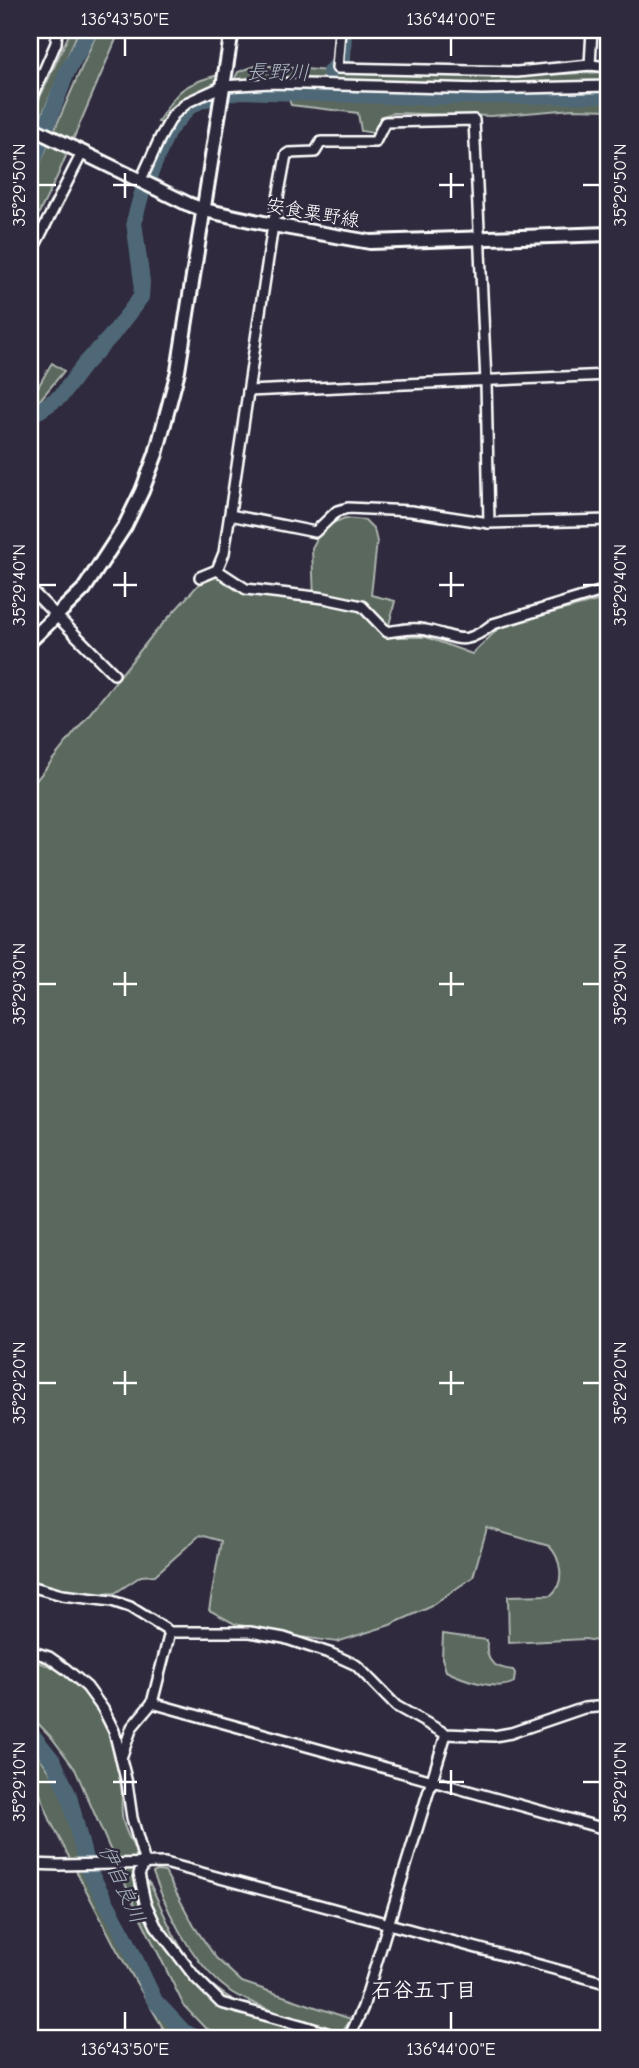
<svg xmlns="http://www.w3.org/2000/svg" width="639" height="2068" font-family="'Comic Neue','Klee One',sans-serif">
<style>
.green{fill:#5a675d;stroke:#acb3ae;stroke-width:2}
.lines{fill:none;stroke-linecap:round;stroke-linejoin:round}
.river{stroke:#4f6878;stroke-width:16}
.street-casing{stroke:#fff;stroke-width:14}
.secondary-casing{stroke:#fff;stroke-width:18}
.street{stroke:#2f2a3d;stroke-width:9}
.secondary{stroke:#2f2a3d;stroke-width:12}
.ticks{fill:none;stroke:#fff;stroke-width:2.5}
.labels{text-anchor:middle;stroke-width:5;stroke-linejoin:round;paint-order:stroke}
.street-label{font-size:19px;fill:#fff;stroke:#2f2a3d}
.water-label{font-size:21px;font-style:italic;fill:#a7b4bc;stroke:#2f2a3d}
.neighbourhood-label{font-size:21px;font-weight:bold;fill:#fff;stroke:#2f2a3d}
.neatline{fill:none;stroke:#fff;stroke-width:2.5}
.ticks-label{font-size:18px;text-anchor:middle;fill:#fff}
</style>
<rect width="100%" height="100%" fill="#2f2a3d"/>
<filter id="ink" filterUnits="userSpaceOnUse"><feTurbulence type="fractalNoise" baseFrequency=".0143" numOctaves="2"/><feDisplacementMap in="SourceGraphic" scale="14" xChannelSelector="R" yChannelSelector="G"/><feConvolveMatrix kernelMatrix="1 2 1 2 8 2 1 2 1" color-interpolation-filters="sRGB"/></filter>
<g filter="url(#ink)">
<g class="green">
<polygon points="71,30 79,30 39,122 30,119"/>
<polygon points="98,30 120,30 57,177 30,231 30,186"/>
<polygon points="258,65 352,73 499,77 605,72 609,73 609,83 497,84 234,80 238,72"/>
<path d="M218 75V83L165 124 158 122C176 91 183 84 218 75Z"/>
<polygon points="287,94 411,98 609,98 609,110 573,109 491,116 393,113 382,116 373,133 361,131 358,113 291,105"/>
<path d="M52 363 64 371 40 400 30 406V398C37 392 45 373 52 363Z"/>
<path d="M345 518 365 520 374 529 377 542 371 595 395 601 386 637H426L472 654 501 626 609 598V1643L585 1639 509 1643 508 1596 551 1595C566 1583 561 1558 549 1546L487 1528 473 1577 428 1608 390 1625 337 1642 294 1636 235 1624 209 1610 221 1541 200 1535 155 1575 141 1576 115 1593 82 1595 30 1587V788L151 637 198 585 217 576 269 592 314 600 312 548 323 527Z"/>
<path d="M443 1634 487 1640C485 1661 493 1668 513 1670L515 1673 514 1682C497 1692 462 1679 446 1671L442 1658Z"/>
<path d="M30 1661C92 1670 112 1729 121 1784 123 1796 120 1809 123 1821 125 1832 132 1841 135 1851 137 1860 137 1867 143 1876 146 1880 150 1883 152 1888 165 1915 176 1945 195 1968 228 2009 283 2021 330 2038H224L204 2027 184 2006 134 1904 75 1769 52 1738 30 1715Z"/>
<polygon points="30,1742 60,1787 113,1921 138,1964 172,2016 191,2038 169,2038 117,1950 51,1822 30,1768"/>
<path d="M157 1871 165 1872 194 1926 216 1958 242 1982 351 2019 341 2034C311 2024 280 2015 251 2002 244 1999 237 1996 231 1992 193 1965 169 1916 153 1873Z"/>
</g>
<g class="lines">
<g class="river">
<polyline points="330,72 343,60 344,30"/>
<polyline points="30,170 67,72 90,30"/>
<polyline points="30,414 40,410 61,396 84,365 112,335 141,297 142,282 134,222 141,196 168,131 189,107 202,100 240,91 417,97 609,95"/>
<polyline points="30,1732 54,1762 69,1796 87,1867 124,1935 155,2001 184,2032 199,2038"/>
</g>
<g class="street-casing">
<g id="street">
<polyline points="340,30 337,68 517,72 590,65 609,67"/>
<polyline points="590,65 592,30"/>
<polyline points="30,103 56,43 57,30"/>
<polyline points="140,182 160,138 173,115 188,102 223,86 270,83 482,89 609,86"/>
<polyline points="30,255 82,153"/>
<polyline points="248,391 609,375"/>
<polyline points="230,515 315,532 337,511 348,508 411,511 489,523 609,520"/>
<path d="M217 570 246 589 324 598 362 606 387 632C399 630 414 627 426 630 459 637 462 648 493 624L609 589"/>
<polyline points="200,577 217,570 224,553 273,225 286,155 289,153 315,152 321,142 375,142 385,122 474,120 486,382 489,523"/>
<polyline points="30,589 114,674"/>
<polyline points="30,1586 62,1595 112,1601 130,1607 170,1632 250,1632 284,1638 332,1654 356,1665 396,1706 446,1734 494,1736 511,1733 584,1708 609,1706"/>
<polyline points="30,1651 49,1657 66,1669 87,1687 103,1709 114,1731 127,1783 132,1818 145,1863 139,1874 145,1902 156,1926 195,1977 221,2003 304,2026 343,2038"/>
<polyline points="152,1703 609,1830"/>
<polyline points="121,1758 132,1727 152,1703 170,1632"/>
<polyline points="30,1864 59,1865 165,1863 609,1984"/>
<polyline points="349,2038 363,2007 446,1734"/>
</g>
</g>
<g class="secondary-casing">
<g id="secondary">
<polyline points="30,127 188,204 204,210 273,225 370,242 609,234"/>
<polyline points="30,641 84,589 125,526 142,491 156,454 178,371 232,30"/>
</g>
</g>
<use href="#street" class="street"/>
<use href="#secondary" class="secondary"/>
</g>
</g>
<path class="ticks" d="M125 38V56M451 38V56M125 173V198M451 173V198M38 185H56M113 185H137M439 185H464M583 185H600M125 572V597M451 572V597M38 585H56M113 585H137M439 585H464M583 585H600M125 972V996M451 972V996M38 984H56M113 984H137M439 984H464M583 984H600M125 1371V1395M451 1371V1395M38 1383H56M113 1383H137M439 1383H464M583 1383H600M125 1770V1795M451 1770V1795M38 1782H56M113 1782H137M439 1782H464M583 1782H600M125 2012V2030M451 2012V2030"/>
<g class="labels">
<g class="street-label">
<text transform="translate(313 212) rotate(10)" y="7">安食粟野線</text>
</g>
<g class="water-label">
<text transform="translate(278 72) rotate(1)" y="7">長野川</text>
<text transform="translate(122 1884) rotate(66)" y="7">伊自良川</text>
</g>
<g class="neighbourhood-label">
<text x="424" y="1997">石谷五丁目</text>
</g>
</g>
<rect width="639" height="2068" fill="none" stroke="#2f2a3d" stroke-width="77"/>
<rect x="38" y="38" width="562" height="1992" class="neatline"/>
<g class="ticks-label">
<text x="125" y="25">136°43'50"E</text>
<text x="451" y="25">136°44'00"E</text>
<text transform="translate(19 185) rotate(-90)" y="6">35°29'50"N</text>
<text transform="translate(620 185) rotate(-90)" y="6">35°29'50"N</text>
<text transform="translate(19 585) rotate(-90)" y="6">35°29'40"N</text>
<text transform="translate(620 585) rotate(-90)" y="6">35°29'40"N</text>
<text transform="translate(19 984) rotate(-90)" y="6">35°29'30"N</text>
<text transform="translate(620 984) rotate(-90)" y="6">35°29'30"N</text>
<text transform="translate(19 1383) rotate(-90)" y="6">35°29'20"N</text>
<text transform="translate(620 1383) rotate(-90)" y="6">35°29'20"N</text>
<text transform="translate(19 1782) rotate(-90)" y="6">35°29'10"N</text>
<text transform="translate(620 1782) rotate(-90)" y="6">35°29'10"N</text>
<text x="125" y="2055">136°43'50"E</text>
<text x="451" y="2055">136°44'00"E</text>
</g>
</svg>
